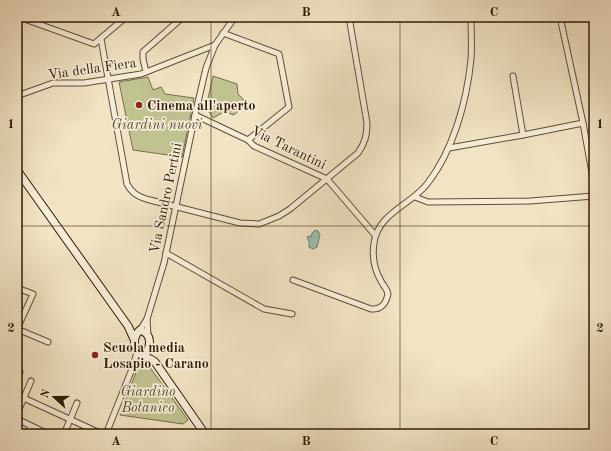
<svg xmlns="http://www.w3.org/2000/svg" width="611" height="451" font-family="'Old Standard TT',serif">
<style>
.green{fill:#c0c28f;stroke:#786e4b}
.water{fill:#9bbeb2;stroke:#707d6e}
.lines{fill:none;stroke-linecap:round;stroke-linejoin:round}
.street-casing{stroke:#604d36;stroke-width:7}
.secondary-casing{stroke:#301b07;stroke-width:9}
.street{stroke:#f6edd8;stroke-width:5}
.secondary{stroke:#f6edd8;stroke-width:7}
.grid{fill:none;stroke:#301b07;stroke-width:1;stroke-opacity:0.55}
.poi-dot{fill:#8f2418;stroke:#f6edd8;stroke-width:1.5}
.labels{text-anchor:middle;stroke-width:3.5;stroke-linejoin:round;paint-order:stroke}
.street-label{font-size:14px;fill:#301b07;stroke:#f6edd8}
.poi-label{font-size:14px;font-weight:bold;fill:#301b07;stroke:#f6edd8;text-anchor:start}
.park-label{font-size:14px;font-style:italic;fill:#5b4d30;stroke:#f6edd8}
.neatline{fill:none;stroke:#301b07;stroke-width:1.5}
.grid-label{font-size:13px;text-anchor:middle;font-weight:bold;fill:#301b07}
</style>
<rect width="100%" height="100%" fill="#f1e3c3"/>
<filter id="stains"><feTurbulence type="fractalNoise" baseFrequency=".005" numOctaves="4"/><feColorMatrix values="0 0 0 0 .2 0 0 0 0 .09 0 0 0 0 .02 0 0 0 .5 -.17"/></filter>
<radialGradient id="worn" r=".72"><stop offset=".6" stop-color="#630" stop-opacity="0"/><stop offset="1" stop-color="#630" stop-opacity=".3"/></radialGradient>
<g class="green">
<polygon points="213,76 237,84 238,94 247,103 234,115 224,112 213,118 206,107"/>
<polygon points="148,77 153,90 161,87 165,94 194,98 182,157 133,150 119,82"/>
<polygon points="143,364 149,366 188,420 183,424 120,415 138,367"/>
</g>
<polygon class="water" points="315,230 318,231 320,235 317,247 313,249 309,247 309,241 307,238 308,236 311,237 312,233"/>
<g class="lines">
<g class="street-casing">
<g id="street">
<polyline points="19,17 94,44 126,17"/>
<polyline points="560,17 583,123 594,184"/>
<polyline points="223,33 279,54 289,107 248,140"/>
<path d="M101 39 127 184C132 193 137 196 146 199L240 223 259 224 279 216 290 209 358 153C365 143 367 135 367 123L349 17"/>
<polyline points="146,72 143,59 143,52 183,17"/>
<polyline points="513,76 523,135"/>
<polyline points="17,96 53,83 84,83 141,74 215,45"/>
<polyline points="195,115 248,140 254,146 327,179 375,235"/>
<polyline points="449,148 523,135 583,123"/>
<polyline points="415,197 428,202 530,201 594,196"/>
<polyline points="166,253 264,309 292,314"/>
<path d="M293 280 371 309C382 310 386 303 388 294 387 289 383 285 381 281 374 269 372 256 374 243 378 213 411 205 427 184 453 151 467 101 471 59 472 45 471 31 471 17"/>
<polyline points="17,288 33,294 17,329"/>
<polyline points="147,319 148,336"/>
<polyline points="17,329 48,342"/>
<polyline points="140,330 147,319 164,263 195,115 206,68 215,45 235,17"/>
<polyline points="17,371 20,372"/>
<polyline points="17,395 102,434"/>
<polyline points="17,414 31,381"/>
<polyline points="17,419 48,434"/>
<polyline points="28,434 31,426"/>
<polyline points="64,434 77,403"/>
<polyline points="106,434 134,364 137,351"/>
</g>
</g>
<g class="secondary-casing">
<g id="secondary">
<polyline points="17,170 128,326 134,339"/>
<path d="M144 357C151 347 153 334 140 330 133 336 132 348 140 354 144 357 150 358 155 362L205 434"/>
</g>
</g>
<use href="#street" class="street"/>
<use href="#secondary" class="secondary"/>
</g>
<path class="grid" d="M211 17V434M400 17V434M17 226H594"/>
<g class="poi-dot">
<circle cx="139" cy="105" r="4"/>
<circle cx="95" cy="355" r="4"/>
</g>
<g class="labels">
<g class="street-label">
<text transform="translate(92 68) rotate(-8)" y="5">Via della Fiera</text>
<text transform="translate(289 147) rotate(26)" y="5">Via Tarantini</text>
<text transform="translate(165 198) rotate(-78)" y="5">Via Sandro Pertini</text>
</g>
<g class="poi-label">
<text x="147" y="110">Cinema all'aperto</text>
<text x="103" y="352">Scuola media<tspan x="103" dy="16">Losapio - Carano</tspan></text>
</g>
<g class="park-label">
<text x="157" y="129">Giardini nuovi</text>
<text x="148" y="396">Giardino<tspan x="148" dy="16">Botanico</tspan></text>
</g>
</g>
<rect width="611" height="451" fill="none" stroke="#f1e3c3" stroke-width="44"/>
<g transform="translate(54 397) rotate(291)" stroke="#f6edd8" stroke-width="3" paint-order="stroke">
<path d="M0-3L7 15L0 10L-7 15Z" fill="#301b07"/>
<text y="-6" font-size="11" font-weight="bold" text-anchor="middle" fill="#301b07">N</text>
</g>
<rect x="22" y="22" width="567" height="407" class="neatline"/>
<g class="grid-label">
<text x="116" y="16">A</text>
<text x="306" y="16">B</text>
<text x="494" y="16">C</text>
<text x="11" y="128">1</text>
<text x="600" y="128">1</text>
<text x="11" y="332">2</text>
<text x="600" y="332">2</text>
<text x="116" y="445">A</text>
<text x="306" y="445">B</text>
<text x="494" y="445">C</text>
</g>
<rect width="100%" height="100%" filter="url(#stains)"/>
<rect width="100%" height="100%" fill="url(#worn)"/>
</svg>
